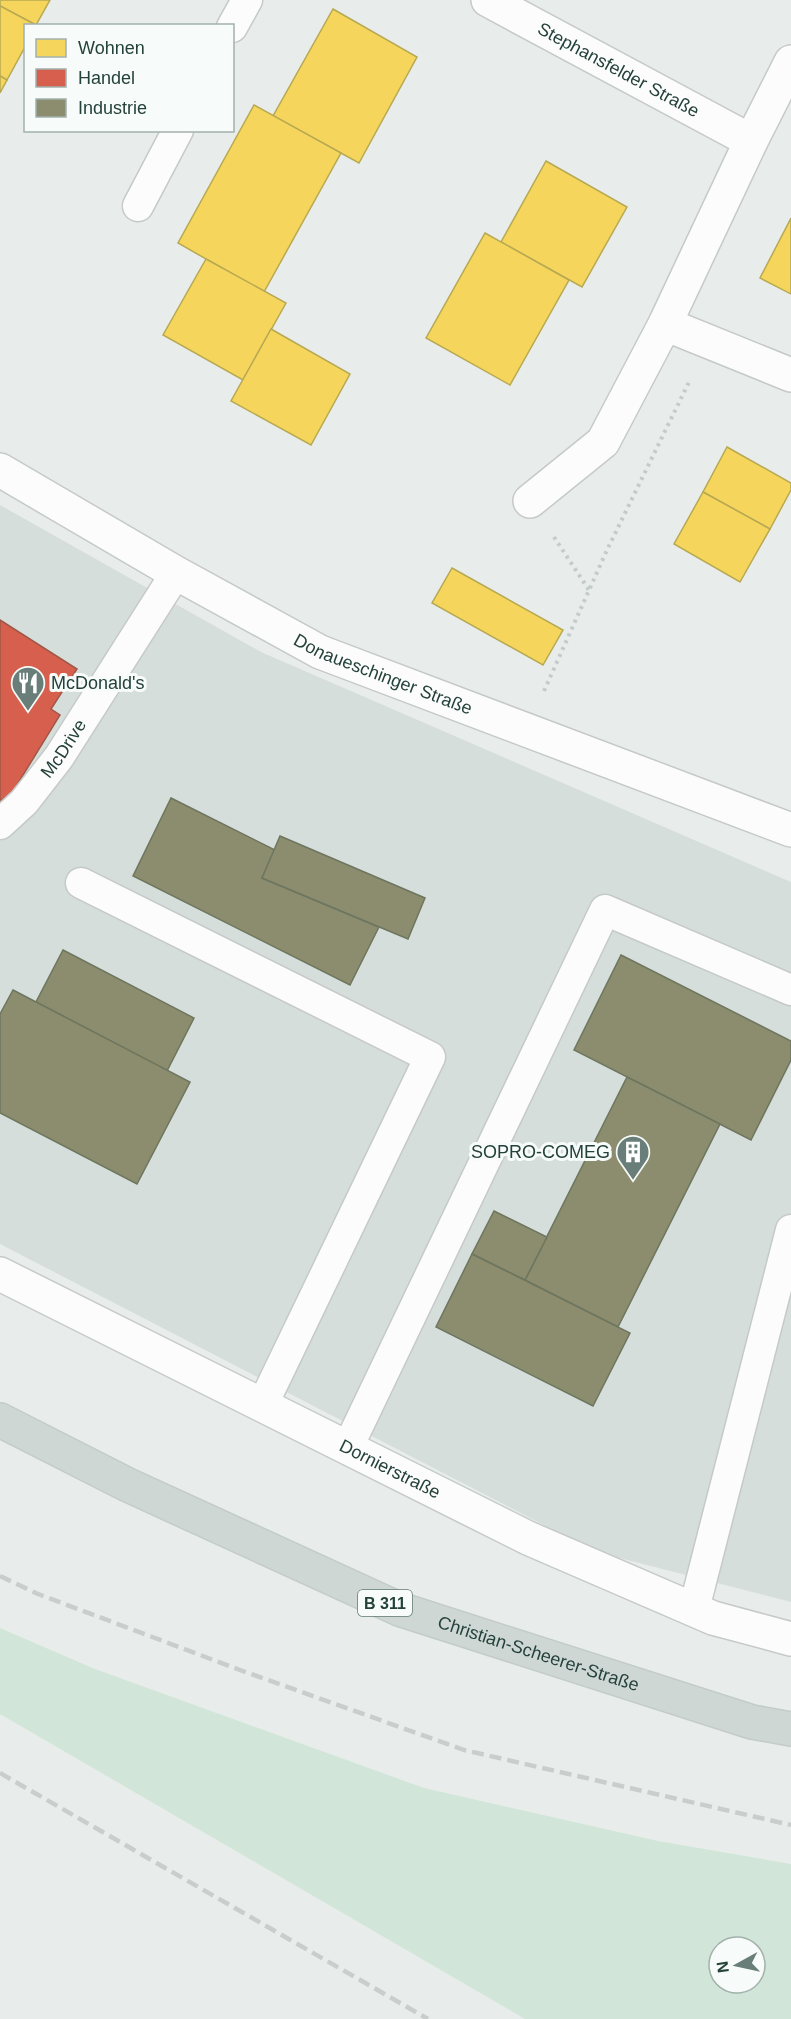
<svg xmlns="http://www.w3.org/2000/svg" width="791" height="2019" font-family="Arial,sans-serif">
<style>
.built{fill:#d6dedb}
.green{fill:#d1e6d8;fill-rule:evenodd}
.homes{fill:#f6d55c;stroke:#b7a952;stroke-width:1.5}
.shops{fill:#d6604d;stroke:#a15747;stroke-width:1.5}
.industry{fill:#8c8c6e;stroke:#6d765e;stroke-width:1.5}
.lines{fill:none;stroke-linecap:round;stroke-linejoin:round}
.service-casing{stroke:#c5cac8;stroke-width:33}
.minor-casing{stroke:#c5cac8;stroke-width:36}
.tertiary-casing{stroke:#c5cac8;stroke-width:36}
.primary-casing{stroke:#c3ccc9;stroke-width:36}
.path{stroke:#c3ccca;stroke-width:4;stroke-dasharray:3 4.5;stroke-linecap:butt}
.service{stroke:#fcfcfc;stroke-width:30}
.minor{stroke:#fcfcfc;stroke-width:33}
.tertiary{stroke:#fcfcfc;stroke-width:33}
.primary{stroke:#cfd7d5;stroke-width:33}
.rail{stroke:#c9cdcc;stroke-width:4.5;stroke-dasharray:12 6;stroke-linecap:butt}
.labels{text-anchor:middle;stroke-width:6;stroke-linejoin:round;paint-order:stroke}
.shield{fill:#f7fbf9;stroke:#637a73;stroke-width:1.5}
.shield-label{font-size:16px;font-weight:bold;fill:#24423a}
.street-label{font-size:18px;fill:#24423a;stroke:#f7fbf9}
.poi-label{font-size:18px;fill:#24423a;stroke:#f7fbf9;text-anchor:start}
</style>
<rect width="100%" height="100%" fill="#e8edeb"/>
<polygon class="built" points="0,505 261,652 791,882 791,1602 596,1552 0,1244"/>
<path class="green" d="M0 1628 95 1669 424 1788 658 1841 791 1864V2019H525L0 1714ZM719 1947H755V1983H719Z"/>
<g class="homes">
<polygon points="0,0 50,0 36,25 0,6"/>
<polygon points="0,6 36,25 26,26 26,45 7,80 0,76"/>
<polygon points="333,9 417,57 359,163 273,116"/>
<polygon points="0,76 7,80 0,93"/>
<polygon points="254,105 341,153 264,292 178,243"/>
<polygon points="546,161 627,207 582,287 501,242"/>
<polygon points="791,218 791,294 760,278"/>
<polygon points="485,233 569,280 510,385 426,338"/>
<polygon points="206,259 286,303 243,380 163,335"/>
<polygon points="271,329 350,374 311,445 231,401"/>
<polygon points="727,447 791,483 791,490 770,529 703,492"/>
<polygon points="703,492 770,529 740,582 674,544"/>
<polygon points="452,568 563,630 543,665 432,603"/>
</g>
<polygon class="shops" points="0,620 77,669 51,709 60,715 12,793 0,801"/>
<g class="industry">
<polygon points="171,798 275,850 262,878 379,927 350,985 133,876"/>
<polygon points="280,836 425,898 408,939 262,878"/>
<polygon points="63,950 194,1018 167,1071 36,1002"/>
<polygon points="621,955 791,1041 791,1060 751,1140 574,1050"/>
<polygon points="13,990 190,1082 137,1184 0,1113 0,1014"/>
<polygon points="627,1077 720,1124 618,1327 525,1280"/>
<polygon points="494,1211 547,1237 525,1280 472,1254"/>
<polygon points="472,1254 630,1333 593,1406 436,1327"/>
</g>
<g class="lines">
<g class="service-casing">
<g id="service">
<polyline points="232,27 247,0"/>
<polyline points="138,206 178,130"/>
<path id="s1" d="M0 824 24 802 59 757 176 573"/>
<polyline points="81,883 430,1057 263,1404"/>
<polyline points="348,1447 605,910 791,990"/>
<polyline points="694,1609 791,1230"/>
</g>
</g>
<g class="minor-casing">
<g id="minor">
<path id="s2" d="M488 0 751 141 791 62"/>
<polyline points="665,324 791,375"/>
<polyline points="530,501 603,442 665,324 751,141"/>
<path id="s3" d="M0 1274 528 1538 713 1618 791 1639"/>
</g>
</g>
<g class="tertiary-casing">
<g id="tertiary">
<path id="s4" d="M0 470 176 573 320 652 791 830"/>
</g>
</g>
<g class="primary-casing">
<g id="primary">
<path id="s5" d="M0 1420 128 1485 399 1609 752 1722 791 1729"/>
</g>
</g>
<g class="path">
<polyline points="554,537 589,590"/>
<polyline points="544,691 607,550 690,380"/>
</g>
<use href="#service" class="service"/>
<use href="#minor" class="minor"/>
<use href="#tertiary" class="tertiary"/>
<use href="#primary" class="primary"/>
<g class="rail">
<polyline points="0,1576 38,1594 240,1670 464,1750 791,1825"/>
<polyline points="0,1773 428,2019"/>
</g>
</g>
<defs>
<g id="restaurant-pin" transform="scale(1.725)"><path d="M0 17L-7.5 6A9.5 9.5 0 1 1 7.5 6Z" fill="#697e78" stroke="#f7fbf9"/><path d="M-5-6h1v4h1v-4h1v4h1v-4h1v5L-1.5 .5V6h-2V.5L-5-1ZM5-6V6H3V1.5H1.5Q1.5-4 5-6Z" fill="#fff"/></g>
<g id="building-pin" transform="scale(1.725)"><path d="M0 17L-7.5 6A9.5 9.5 0 1 1 7.5 6Z" fill="#697e78" stroke="#f7fbf9"/><path d="M-4-6H4V6H1V3H-1V6H-4ZM-2.5-4.3h1.7v1.8h-1.7ZM.8-4.3h1.7v1.8H.8ZM-2.5-1h1.7V.8h-1.7ZM.8-1h1.7V.8H.8Z" fill="#fff"/></g>
</defs>
<g fill-rule="evenodd">
<use href="#restaurant-pin" x="28" y="683"/>
<use href="#building-pin" x="633" y="1152"/>
</g>
<g class="labels">
<rect class="shield" x="358" y="1590" width="54" height="26" rx="4.5"/>
<g class="shield-label">
<text x="385" y="1609">B 311</text>
</g>
<g class="street-label">
<text dy="6" stroke="none"><textPath href="#s2" startOffset="148">Stephansfelder Straße</textPath></text>
<text dy="6" stroke="none"><textPath href="#s4" startOffset="435">Donaueschinger Straße</textPath></text>
<text dy="6" stroke="none"><textPath href="#s1" startOffset="99">McDrive</textPath></text>
<text dy="6" stroke="none"><textPath href="#s3" startOffset="436">Dornierstraße</textPath></text>
<text dy="6" stroke="none"><textPath href="#s5" startOffset="588">Christian-Scheerer-Straße</textPath></text>
</g>
<g class="poi-label">
<text x="51" y="689">McDonald's</text>
<text x="610" y="1158" text-anchor="end">SOPRO-COMEG</text>
</g>
</g>
<rect x="24" y="24" width="210" height="108" fill="#f7fbf9" stroke="#a3b1ad" stroke-width="1.5"/>
<rect x="36" y="39" width="30" height="18" fill="#f6d55c" stroke="#a3b1ad" stroke-width="1.5"/>
<text x="78" y="54" font-size="18" fill="#24423a">Wohnen</text>
<rect x="36" y="69" width="30" height="18" fill="#d6604d" stroke="#a3b1ad" stroke-width="1.5"/>
<text x="78" y="84" font-size="18" fill="#24423a">Handel</text>
<rect x="36" y="99" width="30" height="18" fill="#8c8c6e" stroke="#a3b1ad" stroke-width="1.5"/>
<text x="78" y="114" font-size="18" fill="#24423a">Industrie</text>
<g transform="translate(737 1965) rotate(262)"><circle r="28" fill="#f7fbf9" stroke="#a3b1ad" stroke-width="1.5"/>
<path d="M0-4.5L10 22L0 15L-10 22Z" fill="#697e78"/>
<text y="-9" font-size="16" font-weight="bold" text-anchor="middle" fill="#24423a">N</text>
</g>
</svg>
